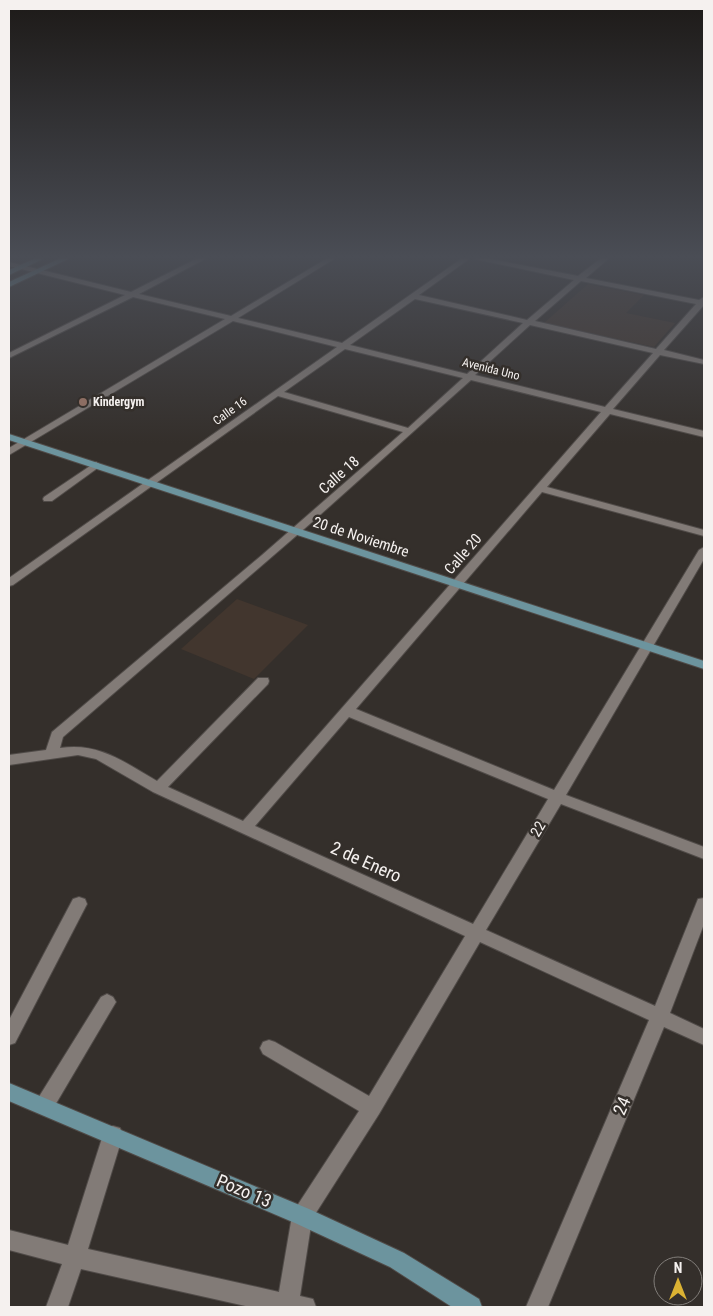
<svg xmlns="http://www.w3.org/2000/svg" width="713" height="1316" font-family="'Roboto Condensed',sans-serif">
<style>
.built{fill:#42362e}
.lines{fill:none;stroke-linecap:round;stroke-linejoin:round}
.minor-casing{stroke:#504b48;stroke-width:2}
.secondary-casing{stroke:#504b48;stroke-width:2}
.minor{fill:#827b77;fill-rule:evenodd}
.secondary{fill:#6c949e;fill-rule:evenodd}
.education-dot{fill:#8d6e63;stroke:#342f2b;stroke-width:2}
.labels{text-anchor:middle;stroke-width:5;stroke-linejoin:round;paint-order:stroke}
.far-street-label{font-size:12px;fill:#f5f1ef;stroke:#342f2b}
.far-poi-label{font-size:12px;font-weight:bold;fill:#f5f1ef;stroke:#342f2b;text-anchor:start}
.street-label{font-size:15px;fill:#f5f1ef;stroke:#342f2b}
.near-street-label{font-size:18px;fill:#f5f1ef;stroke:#342f2b}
</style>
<rect width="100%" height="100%" fill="#342f2b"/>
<g class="built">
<polygon points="588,284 644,295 626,313 675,323 654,347 544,323"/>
<polygon points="237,599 308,625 254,679 181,649"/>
</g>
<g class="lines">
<g class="minor-casing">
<g id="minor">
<path d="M196 259H205L139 294 231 316 326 259H334L238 318 342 343 461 259H469L419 295 527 320 574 280 475 259H490L578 276 600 259H608L586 278 699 300 704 297V305L664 350 704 360V364L660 355 613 409 704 431V437L610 414 547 487 704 530V536L542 492 356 709 554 790 699 550 704 547V559L566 795 704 847V859L561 804 486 930 655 1006 696 904 698 899 704 898V924L670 1013 704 1029V1045L664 1027 548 1307H526L649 1020 480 942 379 1114 312 1219 300 1296 313 1299 316 1307H250L81 1269 68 1307H46L62 1264 9 1250V1230L68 1245 103 1135 106 1128 113 1126 120 1128 123 1135 88 1249 279 1292 292 1216 295 1209 359 1111 263 1054 260 1048 263 1042 269 1040 275 1042 369 1096 465 936 153 792 96 759 78 755 9 765V755L46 750 52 732 262 555 403 432 278 396 13 585 9 586V578L337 347 233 321 9 455V448L225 319 133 297 9 358V353L125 295 9 266V262L131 292ZM581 281 696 304 656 349 535 321ZM415 299 523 323 467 374 350 345ZM530 325 653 353 605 407 475 375ZM345 349 463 378 408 428 284 392ZM471 380 601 412 243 821 168 787 268 684 269 681 268 678H258L157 781C124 762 99 742 60 748L63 737 311 523ZM349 717 548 799 473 924 255 826Z"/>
<polygon points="96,462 101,465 99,467 52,501 44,501 43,499 44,497"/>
<polygon points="79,897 85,899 87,904 15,1043 9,1045 9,1020 73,899"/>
<polygon points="107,994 113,997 116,1002 113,1007 51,1112 44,1115 37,1112 35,1106 37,1100 101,997"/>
</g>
</g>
<g class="secondary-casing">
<g id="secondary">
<polygon points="34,259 43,259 9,275 9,270"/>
<polygon points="59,259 68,259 9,287 9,282"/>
<polygon points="9,434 704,661 704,669 9,440"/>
<polygon points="9,1083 309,1209 404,1253 479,1299 482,1307 452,1307 390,1267 295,1223 9,1101"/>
</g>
</g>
<use href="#minor" class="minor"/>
<use href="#secondary" class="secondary"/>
</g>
<linearGradient id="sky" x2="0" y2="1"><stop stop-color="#1d1a18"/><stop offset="0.58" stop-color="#4a4d55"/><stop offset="1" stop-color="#4a4d55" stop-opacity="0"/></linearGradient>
<rect width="713" height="443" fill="url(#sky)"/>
<circle class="education-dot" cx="83" cy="402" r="5"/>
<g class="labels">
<g class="far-street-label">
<text transform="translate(491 369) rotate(14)" y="4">Avenida Uno</text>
<text transform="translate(230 411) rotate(-36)" y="4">Calle 16</text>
</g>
<g class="far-poi-label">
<text x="93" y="406">Kindergym</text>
</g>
<g class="street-label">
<text transform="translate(339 475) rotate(-42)" y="5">Calle 18</text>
<text transform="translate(361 537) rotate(18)" y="5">20 de Noviembre</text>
<text transform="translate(463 554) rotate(-49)" y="5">Calle 20</text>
<text transform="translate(538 829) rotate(-59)" y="5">22</text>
</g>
<g class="near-street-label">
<text transform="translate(366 862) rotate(24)" y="6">2 de Enero</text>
<text transform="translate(622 1106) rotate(-67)" y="6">24</text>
<text transform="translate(244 1191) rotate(23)" y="6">Pozo 13</text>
</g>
</g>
<rect width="713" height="1316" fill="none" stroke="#f5f1ef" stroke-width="20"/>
<g transform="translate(678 1281)"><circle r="24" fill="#342f2b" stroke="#817d79"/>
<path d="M0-4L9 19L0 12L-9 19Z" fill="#dbb233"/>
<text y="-8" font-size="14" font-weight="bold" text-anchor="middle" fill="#f5f1ef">N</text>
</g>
</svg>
